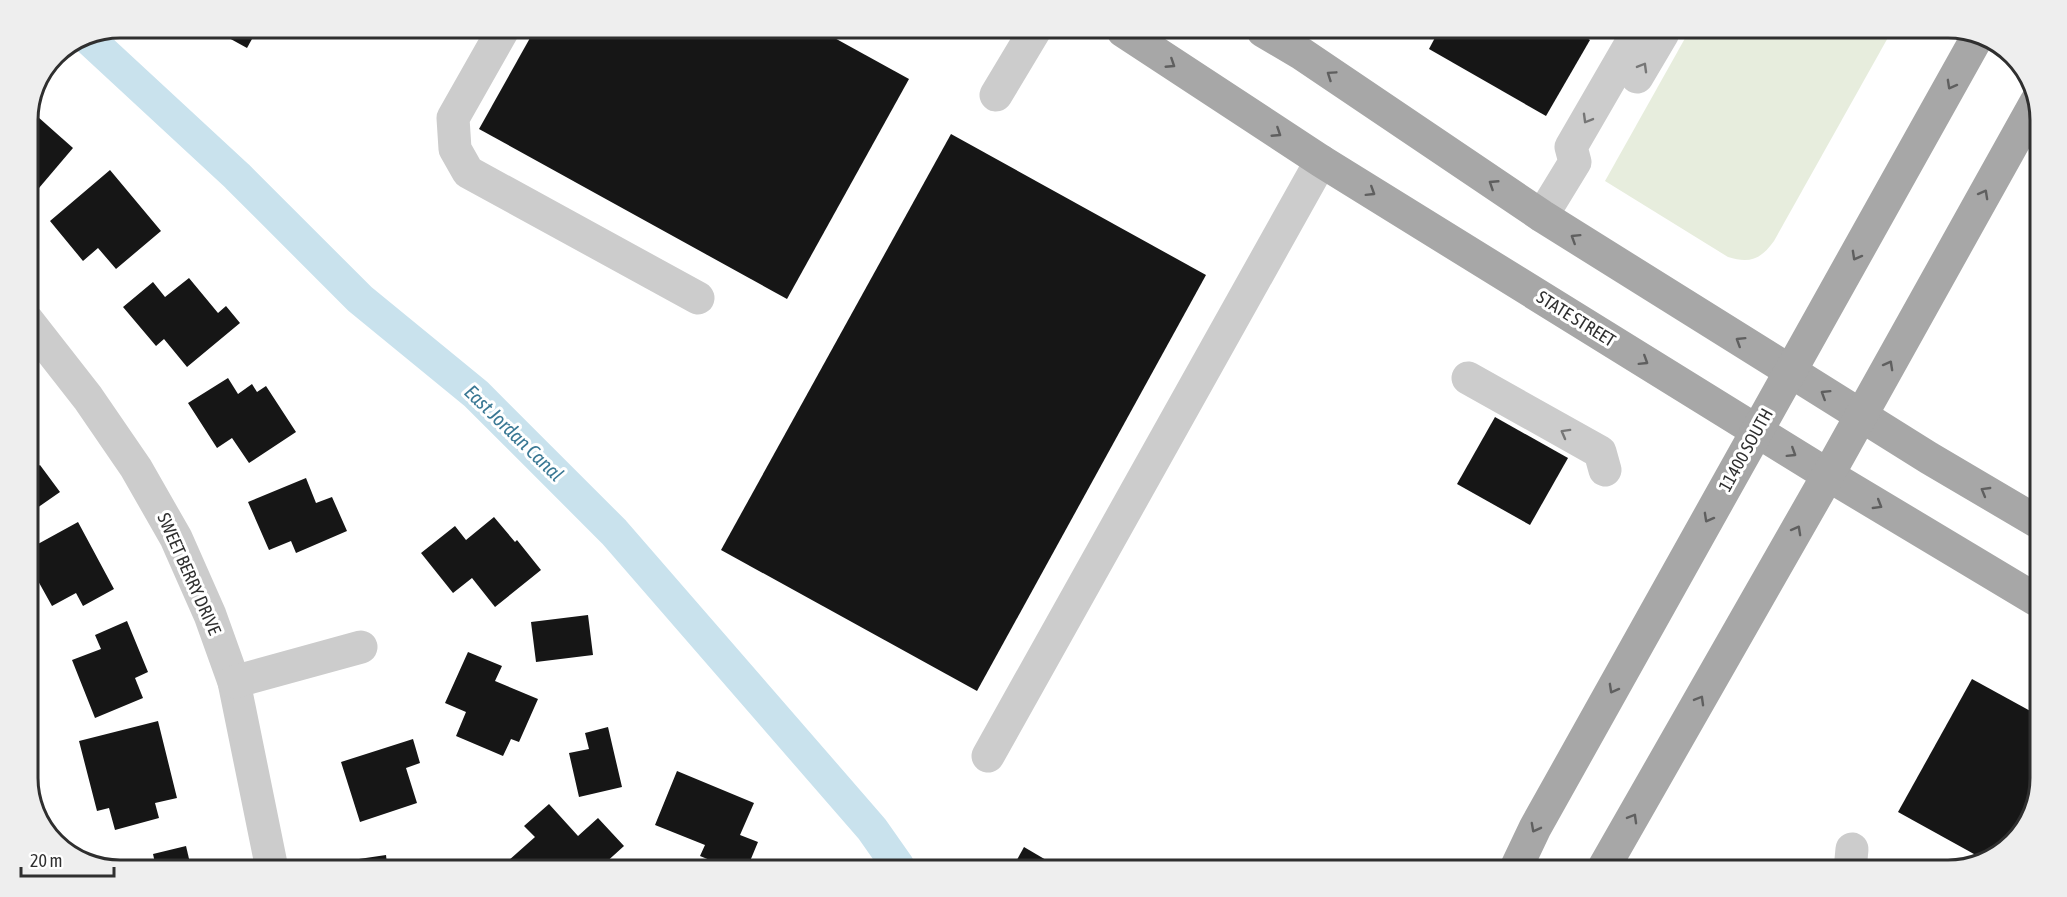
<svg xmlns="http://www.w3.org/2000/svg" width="2067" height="897" font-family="'Asap Condensed',sans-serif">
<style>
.green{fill:#e7eddd}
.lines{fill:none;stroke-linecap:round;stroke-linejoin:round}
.canal{stroke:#c9e2ed;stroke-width:33}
.building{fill:#161616}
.minor{stroke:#ccc;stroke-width:33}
.major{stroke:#a7a7a7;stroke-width:33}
.oneway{stroke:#5f5f5f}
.oneway2{stroke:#767676}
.labels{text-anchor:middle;stroke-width:6;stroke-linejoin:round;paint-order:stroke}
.street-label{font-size:18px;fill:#2f2f2f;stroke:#fff}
.water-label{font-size:20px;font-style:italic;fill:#3a7894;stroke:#fff}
.rim{fill:none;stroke:#2f2f2f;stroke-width:3}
</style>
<rect width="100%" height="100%" fill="#fff"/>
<path class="green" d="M1688 33 1890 34 1774 241C1761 259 1750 264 1728 257L1605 181Z"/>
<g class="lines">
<polyline class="canal" points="89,39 237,176 360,299 476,394 614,532 872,829 898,866"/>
</g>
<g class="building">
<polygon points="209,27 258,28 247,48"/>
<polygon points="535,29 820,30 909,79 787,299 479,129"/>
<polygon points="1438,32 1577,32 1590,40 1546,116 1429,49"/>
<polygon points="29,109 73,148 39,188 27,178 27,114"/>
<polygon points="951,134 1206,275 977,691 721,550"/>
<polygon points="110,170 161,231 116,269 98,248 83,261 50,221"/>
<polygon points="189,278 218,313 226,306 240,323 187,367 164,339 156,346 123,307 153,282 165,297"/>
<polygon points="228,378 238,394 252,384 257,392 266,386 296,432 249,463 232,438 217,448 188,403"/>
<polygon points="1495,417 1568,458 1530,525 1457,484"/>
<polygon points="27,459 34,469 40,465 60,492 27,515"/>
<polygon points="306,478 316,503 332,497 347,531 296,553 291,541 269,550 248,502"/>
<polygon points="494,517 515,542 517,540 541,570 495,607 472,578 453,593 421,553 455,526 466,540"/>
<polygon points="78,522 114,589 83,606 76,593 52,606 27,561 27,550"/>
<polygon points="588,615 593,655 536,662 531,622"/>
<polygon points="127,621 148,672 135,678 143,698 95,718 72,660 101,649 95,635"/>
<polygon points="468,652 502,666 495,681 538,699 519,742 511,739 503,756 456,736 466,712 445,703"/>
<polygon points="1972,679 2034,713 2033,812 1999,854 1983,859 1898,812"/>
<polygon points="158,721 177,798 155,803 159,818 115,830 109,808 97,811 79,741"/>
<polygon points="608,727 622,787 579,797 569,753 589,749 585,733"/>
<polygon points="413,739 420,763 406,768 417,803 360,822 341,762"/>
<polygon points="677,771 754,803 740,835 758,842 748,866 722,865 700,856 705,845 655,825"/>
<polygon points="549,804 578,836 598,818 624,846 603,865 509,865 507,862 535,837 524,826"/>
<polygon points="186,846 190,863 155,863 153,854"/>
<polygon points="1024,847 1058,867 1013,867"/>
<polygon points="386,855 387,864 352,864 352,860"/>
</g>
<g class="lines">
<g class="minor">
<polyline points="504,28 453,118 455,149 468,172 698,298"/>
<polyline points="1637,77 1663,33"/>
<polyline points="996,95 1035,30"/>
<polyline points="1542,216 1575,162 1571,147 1637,33"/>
<polyline points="27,320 88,398 136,468 176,538 210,615 234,682 271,864"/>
<polyline points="1468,378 1600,452 1605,470"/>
<polyline points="234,682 361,647"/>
<polyline points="988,756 1321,161"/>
<polyline points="1850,870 1852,849"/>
</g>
<g class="major">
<polyline points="1123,31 1321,161 1828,475 2035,599"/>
<polyline points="1263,31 1302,54 1542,216 1929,458 2036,521"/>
<polyline points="1516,868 1535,828 1979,34"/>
<polyline points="1603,869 1828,475 2036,102"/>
</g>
</g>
<defs><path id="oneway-chevron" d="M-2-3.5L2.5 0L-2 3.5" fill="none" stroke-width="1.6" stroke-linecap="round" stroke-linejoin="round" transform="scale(1.5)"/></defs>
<g class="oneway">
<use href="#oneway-chevron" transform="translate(1171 64) rotate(33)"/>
<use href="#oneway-chevron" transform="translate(1331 75) rotate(-146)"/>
<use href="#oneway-chevron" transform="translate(1951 85) rotate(119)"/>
<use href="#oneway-chevron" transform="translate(1277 133) rotate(33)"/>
<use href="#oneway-chevron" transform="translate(1493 184) rotate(-147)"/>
<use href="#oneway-chevron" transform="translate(1371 192) rotate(32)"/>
<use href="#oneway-chevron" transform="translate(1984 194) rotate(-61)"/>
<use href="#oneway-chevron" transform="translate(1575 238) rotate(-148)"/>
<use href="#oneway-chevron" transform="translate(1856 256) rotate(119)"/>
<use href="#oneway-chevron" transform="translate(1740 341) rotate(-148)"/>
<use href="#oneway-chevron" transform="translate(1644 361) rotate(32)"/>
<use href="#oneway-chevron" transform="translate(1889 365) rotate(-61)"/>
<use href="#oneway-chevron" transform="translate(1825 394) rotate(-148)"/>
<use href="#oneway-chevron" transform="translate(1792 453) rotate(32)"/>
<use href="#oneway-chevron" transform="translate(1985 491) rotate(-150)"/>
<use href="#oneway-chevron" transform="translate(1878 505) rotate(31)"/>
<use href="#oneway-chevron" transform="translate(1708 518) rotate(119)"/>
<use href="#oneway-chevron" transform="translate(1797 530) rotate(-61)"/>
<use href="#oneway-chevron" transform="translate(1613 689) rotate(119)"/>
<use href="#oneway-chevron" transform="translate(1700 700) rotate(-60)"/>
<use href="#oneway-chevron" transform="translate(1633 818) rotate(-60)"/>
<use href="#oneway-chevron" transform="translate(1535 828) rotate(118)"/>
</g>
<g class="oneway2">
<use href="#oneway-chevron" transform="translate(1643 67) rotate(-60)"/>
<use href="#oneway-chevron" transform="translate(1587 119) rotate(120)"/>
<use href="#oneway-chevron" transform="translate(1565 433) rotate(-151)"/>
</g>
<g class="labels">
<g class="street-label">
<text transform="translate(1576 319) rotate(32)" y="6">STATE STREET</text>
<text transform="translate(1746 450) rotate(-61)" y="6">11400 SOUTH</text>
<text transform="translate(189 574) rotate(66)" y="6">SWEET BERRY DRIVE</text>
</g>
<g class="water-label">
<text transform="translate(514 433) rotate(44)" y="7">East Jordan Canal</text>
</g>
</g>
<path d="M0 0H2067V897H0ZM120 38H1948A82 82 0 0 1 2030 120V778A82 82 0 0 1 1948 860H120A82 82 0 0 1 38 778V120A82 82 0 0 1 120 38Z" fill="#eee" fill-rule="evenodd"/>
<path class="rim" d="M120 38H1948A82 82 0 0 1 2030 120V778A82 82 0 0 1 1948 860H120A82 82 0 0 1 38 778V120A82 82 0 0 1 120 38Z"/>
<path d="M21 867v9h93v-9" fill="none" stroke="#2f2f2f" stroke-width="3"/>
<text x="30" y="867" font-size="18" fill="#2f2f2f" stroke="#ffffff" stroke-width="4.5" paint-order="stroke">20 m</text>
</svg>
